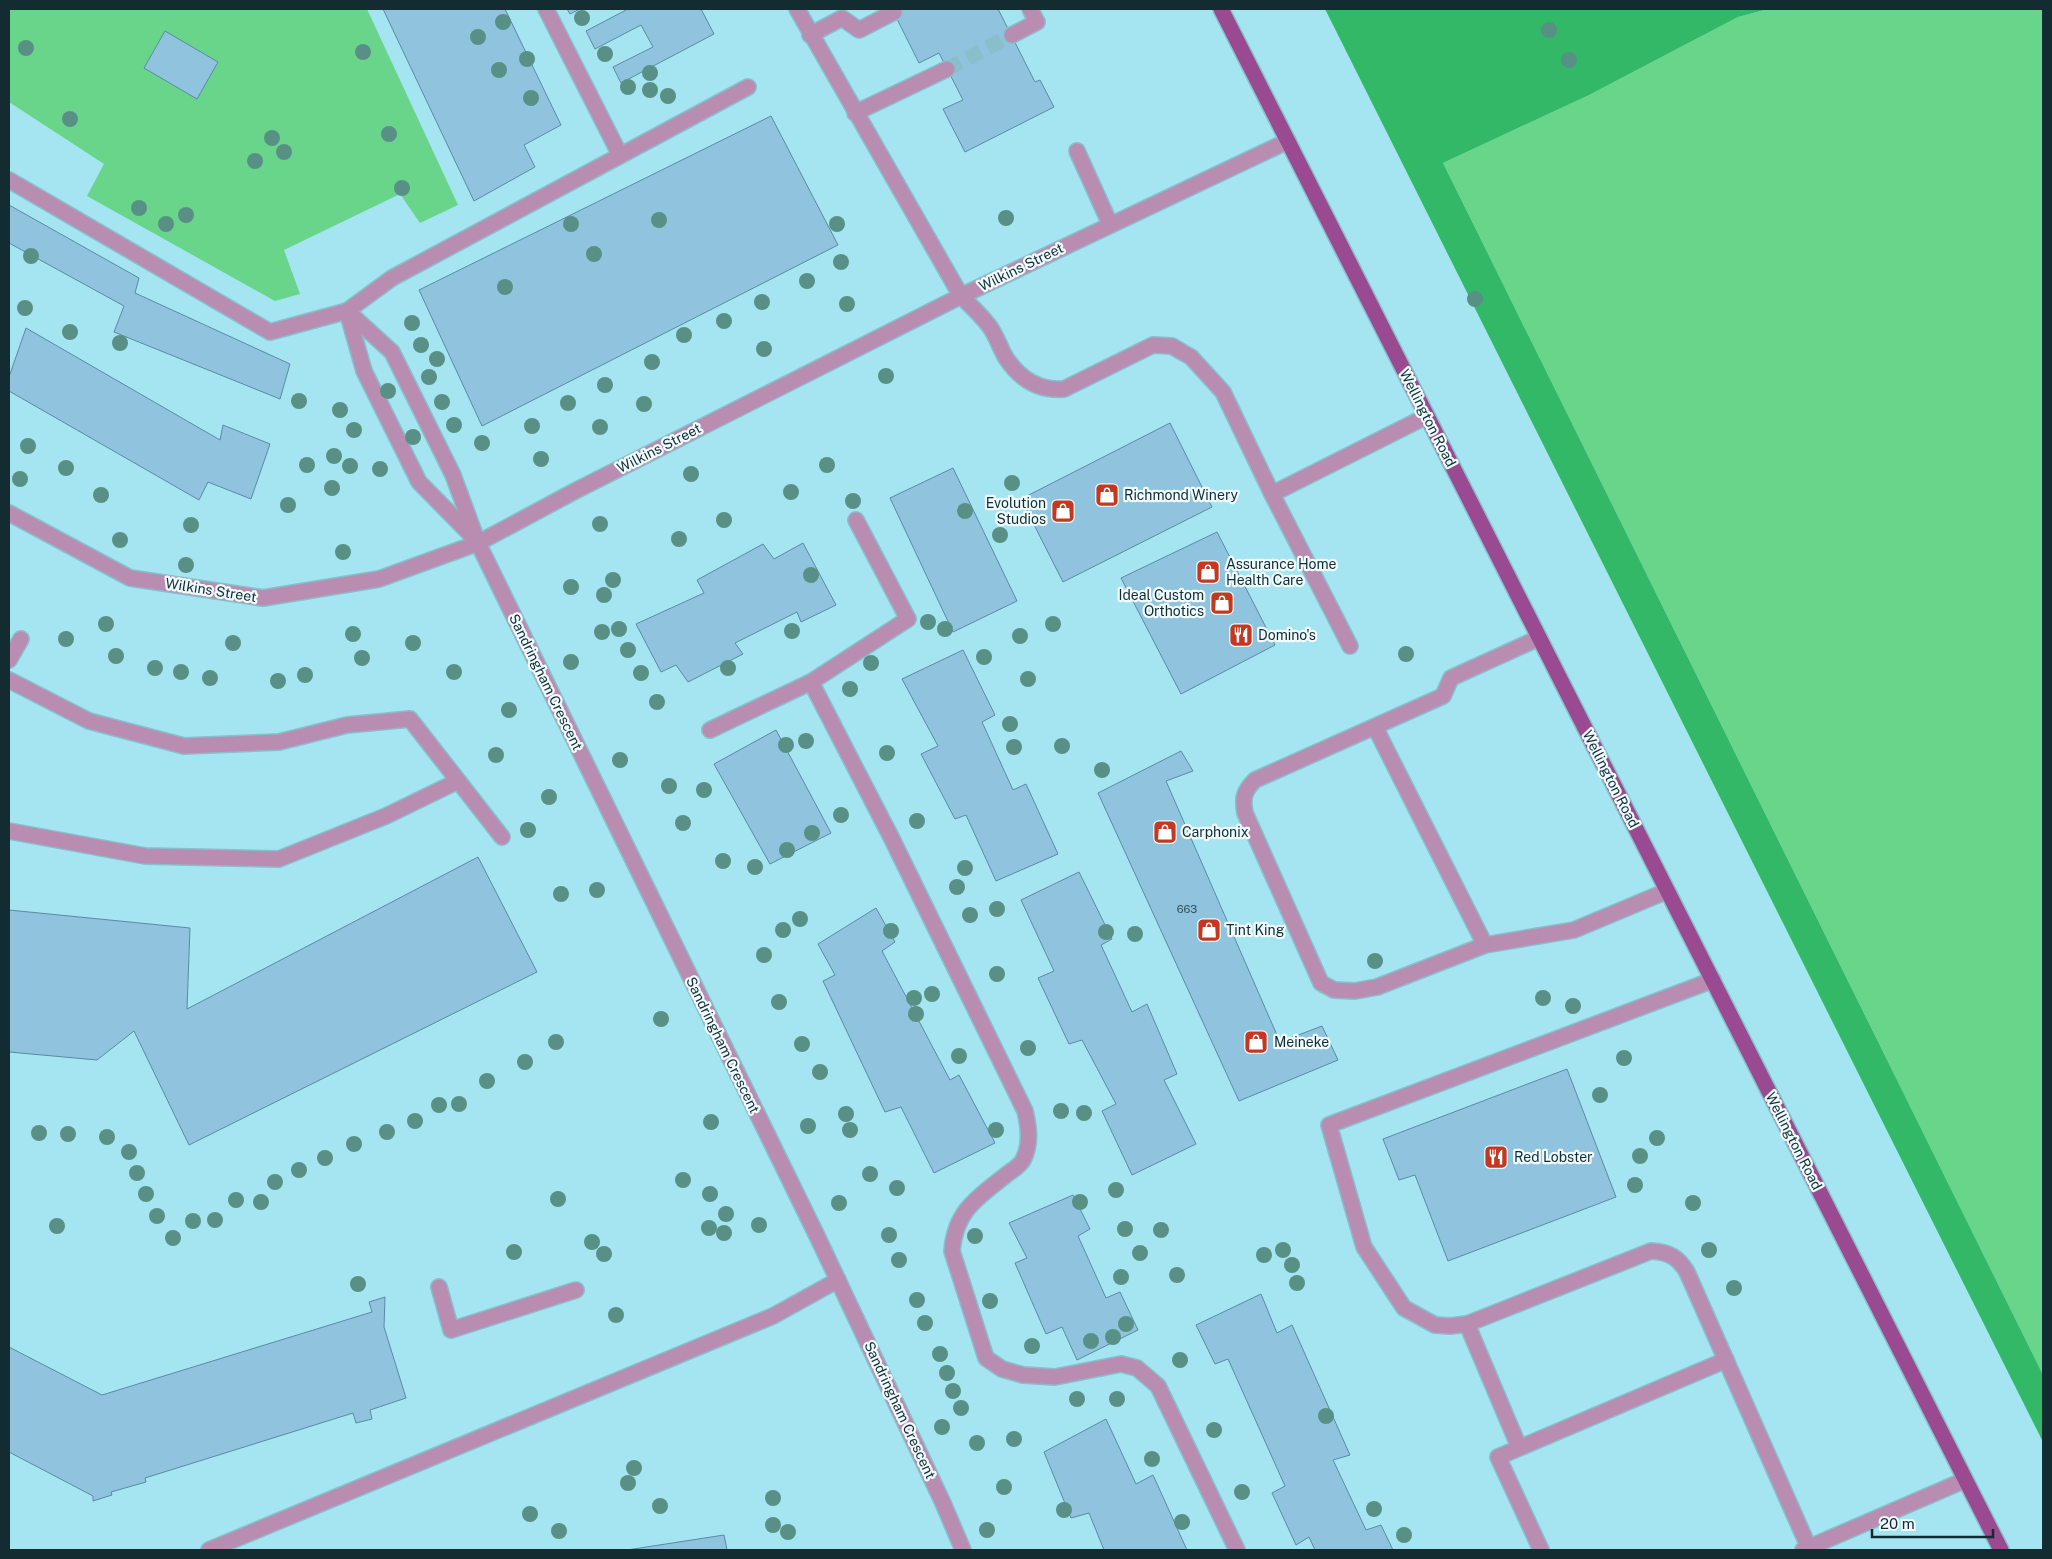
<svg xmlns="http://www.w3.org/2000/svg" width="2052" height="1559" font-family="'Public Sans',sans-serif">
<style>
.green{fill:#69d58b}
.forest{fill:#33b867}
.building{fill:#90c3de;stroke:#598ba4}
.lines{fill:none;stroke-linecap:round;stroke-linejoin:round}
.minor-tunnel{stroke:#88bfcb;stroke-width:15;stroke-dasharray:15 8;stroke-linecap:butt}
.minor-casing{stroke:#88bfcb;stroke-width:18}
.major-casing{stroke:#88bfcb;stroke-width:18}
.minor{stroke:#b98db2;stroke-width:15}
.major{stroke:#994a90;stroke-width:15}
.tree{fill:#599085}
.labels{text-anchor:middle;stroke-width:4.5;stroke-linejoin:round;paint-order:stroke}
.number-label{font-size:11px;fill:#32525c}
.street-label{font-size:14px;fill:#132c31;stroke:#effbfe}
.poi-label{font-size:14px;fill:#132c31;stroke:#effbfe;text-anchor:start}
</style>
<rect width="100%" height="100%" fill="#a5e4f1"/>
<g class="green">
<polygon points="9,9 367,9 458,205 420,223 400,194 284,250 300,294 275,301 87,196 104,164 9,102"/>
<polygon points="1768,9 2043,9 2043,1375 1443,163 1589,95 1738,17"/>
</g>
<polygon class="forest" points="1325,9 1768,9 1738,17 1589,95 1443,163 2043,1375 2043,1442"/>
<g class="building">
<polygon points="383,9 505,9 561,125 524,145 535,167 474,201"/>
<polygon points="567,9 580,9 570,14"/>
<polygon points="625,9 701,9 714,34 621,83 613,67 653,47 641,25 595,49 586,31 626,10"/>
<polygon points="892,9 998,9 1035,82 1040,80 1054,107 965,152 943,109 963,100 939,53 919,63"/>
<polygon points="165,31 218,62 197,99 144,68"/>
<polygon points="771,116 838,245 482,426 419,290"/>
<polygon points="9,205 139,278 135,293 290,364 280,399 114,332 124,306 9,243"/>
<polygon points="26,328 220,440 223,425 270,444 251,499 208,482 199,500 9,391 9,377"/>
<polygon points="1170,423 1212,507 1063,582 1021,499"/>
<polygon points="953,468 1017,601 953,632 890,498"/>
<polygon points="1217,532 1275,645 1181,694 1121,578"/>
<polygon points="803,543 836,605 801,622 797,612 735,643 743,654 688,682 676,665 661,672 636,624 704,593 697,580 763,544 774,559"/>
<polygon points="963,650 995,715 982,722 1013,790 1026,784 1058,854 996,881 966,815 955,819 921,754 938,746 902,679"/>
<polygon points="776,730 831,833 770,864 714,764"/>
<polygon points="1181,751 1193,771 1166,781 1280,1042 1322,1026 1338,1060 1239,1101 1098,793"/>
<polygon points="478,857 537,972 189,1145 134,1031 97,1060 9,1052 9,910 190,928 187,1009"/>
<polygon points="1079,872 1112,939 1101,945 1132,1012 1147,1004 1177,1074 1164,1080 1196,1144 1132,1175 1102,1111 1116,1104 1082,1040 1069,1044 1038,978 1054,971 1021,900"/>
<polygon points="876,908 895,942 882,951 950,1080 959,1075 995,1143 934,1173 901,1107 885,1112 823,981 835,975 818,944"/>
<polygon points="1567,1069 1616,1197 1448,1261 1415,1175 1399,1180 1383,1139"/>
<polygon points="1073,1195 1090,1229 1078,1236 1106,1298 1120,1292 1138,1330 1077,1360 1062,1327 1046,1334 1015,1263 1027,1258 1009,1223"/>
<polygon points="1261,1294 1277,1333 1292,1325 1350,1455 1333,1460 1366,1530 1381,1525 1393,1550 1315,1550 1309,1537 1296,1545 1272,1493 1285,1486 1228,1359 1215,1364 1196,1325"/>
<polygon points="385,1297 384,1327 406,1398 370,1410 372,1419 356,1423 353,1413 145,1478 146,1482 111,1492 112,1495 93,1501 93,1496 9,1452 9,1347 102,1395 372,1312 369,1302"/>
<polygon points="1106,1419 1136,1484 1153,1475 1187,1550 1104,1550 1089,1513 1071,1518 1044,1452"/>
<polygon points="724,1535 727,1550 627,1550"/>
</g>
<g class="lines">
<polyline class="minor-tunnel" points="947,69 1012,35"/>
<g class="minor-casing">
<g id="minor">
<polyline points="546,9 620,155"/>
<path d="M797 9 961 296C971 306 982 316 990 327 997 337 1000 348 1006 358 1020 379 1039 391 1064 389L1153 345 1172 346 1182 352 1191 357 1223 392 1272 494 1427 416"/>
<polyline points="810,35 842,18 859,30 894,12"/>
<polyline points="1012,35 1037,22 1030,9"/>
<polyline points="855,113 947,69"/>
<polyline points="1077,151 1110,224"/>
<polyline points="9,180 270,332 347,311 392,278 748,87"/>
<polyline points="347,311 392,352 453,475 478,543 818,1238 943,1503 963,1550"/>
<polyline points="347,311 364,371 419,482 474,538"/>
<polyline points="1272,494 1350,646"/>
<polyline points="9,513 130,578 263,598 379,579 478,543 575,491 961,296 1288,141"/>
<path d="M1539 638 1451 678 1443 696 1255 780C1244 791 1242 798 1245 813L1321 983 1334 990 1355 991 1377 987 1485 945 1574 930 1667 891"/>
<polyline points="9,660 21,639"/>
<polyline points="9,680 89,721 184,746 279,742 347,725 410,719 502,837"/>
<path d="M811 682 892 839 1025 1111C1029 1128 1031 1144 1023 1160 1020 1166 1011 1171 1006 1175 977 1198 955 1211 952 1251L986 1358 1002 1369 1023 1375 1055 1377 1121 1364 1137 1368 1158 1386 1237 1550"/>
<polyline points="1375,727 1485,945"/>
<polyline points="710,730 811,682 908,619 856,520"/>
<polyline points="9,831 145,856 279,859 386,816 458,781"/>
<path d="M1713 980 1329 1125 1364 1247 1404 1308 1435 1325 1450 1326 1467 1324 1651 1251C1669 1252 1678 1257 1687 1272L1809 1548"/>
<polyline points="439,1287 451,1330 576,1290"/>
<polyline points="1467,1324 1519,1447"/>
<polyline points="209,1550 773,1316 838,1280"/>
<polyline points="1541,1550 1498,1457 1726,1360"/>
<polyline points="1803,1550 1965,1480"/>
</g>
</g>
<g class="major-casing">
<polyline id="major" points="1221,9 2001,1550"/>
</g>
<use href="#minor" class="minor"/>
<use href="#major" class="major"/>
</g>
<g class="tree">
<circle cx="582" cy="18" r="8"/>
<circle cx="503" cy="22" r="8"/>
<circle cx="1549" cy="30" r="8"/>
<circle cx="478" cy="37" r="8"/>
<circle cx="26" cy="48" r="8"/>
<circle cx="363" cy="52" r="8"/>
<circle cx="605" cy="54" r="8"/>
<circle cx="527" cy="59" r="8"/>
<circle cx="1569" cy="60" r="8"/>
<circle cx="499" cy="70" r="8"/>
<circle cx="650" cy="73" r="8"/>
<circle cx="628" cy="87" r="8"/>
<circle cx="650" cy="90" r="8"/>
<circle cx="668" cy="96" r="8"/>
<circle cx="531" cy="98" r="8"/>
<circle cx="70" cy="119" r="8"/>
<circle cx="389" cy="134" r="8"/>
<circle cx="272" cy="138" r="8"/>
<circle cx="284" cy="152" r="8"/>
<circle cx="255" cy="161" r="8"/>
<circle cx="402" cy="188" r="8"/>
<circle cx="139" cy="208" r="8"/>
<circle cx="186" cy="215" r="8"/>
<circle cx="1006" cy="218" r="8"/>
<circle cx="659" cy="220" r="8"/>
<circle cx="166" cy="224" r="8"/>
<circle cx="571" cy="224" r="8"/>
<circle cx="837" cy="224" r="8"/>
<circle cx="594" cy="254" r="8"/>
<circle cx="31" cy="256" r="8"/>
<circle cx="841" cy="262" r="8"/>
<circle cx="807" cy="281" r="8"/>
<circle cx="505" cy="287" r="8"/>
<circle cx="1475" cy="299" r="8"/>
<circle cx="762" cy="302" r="8"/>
<circle cx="847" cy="304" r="8"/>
<circle cx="25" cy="308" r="8"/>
<circle cx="724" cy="321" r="8"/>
<circle cx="412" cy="323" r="8"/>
<circle cx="70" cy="332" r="8"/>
<circle cx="684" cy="335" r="8"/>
<circle cx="120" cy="343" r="8"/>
<circle cx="421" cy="345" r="8"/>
<circle cx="764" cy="349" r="8"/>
<circle cx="437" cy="359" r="8"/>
<circle cx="652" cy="362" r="8"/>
<circle cx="886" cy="376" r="8"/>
<circle cx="429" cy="377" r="8"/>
<circle cx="605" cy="385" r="8"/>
<circle cx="388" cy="391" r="8"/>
<circle cx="299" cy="401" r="8"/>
<circle cx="442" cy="402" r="8"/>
<circle cx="568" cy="403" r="8"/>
<circle cx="644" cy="404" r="8"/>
<circle cx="340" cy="410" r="8"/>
<circle cx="454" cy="425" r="8"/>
<circle cx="532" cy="426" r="8"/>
<circle cx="600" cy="427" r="8"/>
<circle cx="354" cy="430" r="8"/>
<circle cx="413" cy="437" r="8"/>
<circle cx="482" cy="443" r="8"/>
<circle cx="28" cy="446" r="8"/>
<circle cx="334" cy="456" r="8"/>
<circle cx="541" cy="459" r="8"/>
<circle cx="307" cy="465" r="8"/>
<circle cx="827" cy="465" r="8"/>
<circle cx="350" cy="466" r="8"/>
<circle cx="66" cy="468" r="8"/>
<circle cx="380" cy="469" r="8"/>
<circle cx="691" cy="474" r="8"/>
<circle cx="20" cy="479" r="8"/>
<circle cx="1012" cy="483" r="8"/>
<circle cx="332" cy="488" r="8"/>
<circle cx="791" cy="492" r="8"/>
<circle cx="101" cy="495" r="8"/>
<circle cx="853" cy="501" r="8"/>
<circle cx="288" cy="505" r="8"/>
<circle cx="965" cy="511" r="8"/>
<circle cx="724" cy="520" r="8"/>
<circle cx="600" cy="524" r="8"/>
<circle cx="191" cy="525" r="8"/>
<circle cx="1000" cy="535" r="8"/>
<circle cx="679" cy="539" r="8"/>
<circle cx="120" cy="540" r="8"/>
<circle cx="343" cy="552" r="8"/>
<circle cx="186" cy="565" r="8"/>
<circle cx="811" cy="575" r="8"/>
<circle cx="613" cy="580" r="8"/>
<circle cx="571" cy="587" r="8"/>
<circle cx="604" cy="595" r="8"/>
<circle cx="928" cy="622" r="8"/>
<circle cx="106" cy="624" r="8"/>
<circle cx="1053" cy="624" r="8"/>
<circle cx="619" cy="629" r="8"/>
<circle cx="945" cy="629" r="8"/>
<circle cx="792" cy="631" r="8"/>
<circle cx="602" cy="632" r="8"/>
<circle cx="353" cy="634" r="8"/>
<circle cx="1020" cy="636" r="8"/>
<circle cx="66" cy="639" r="8"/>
<circle cx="233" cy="643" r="8"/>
<circle cx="413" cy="643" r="8"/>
<circle cx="628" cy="650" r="8"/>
<circle cx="1406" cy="654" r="8"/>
<circle cx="116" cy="656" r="8"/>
<circle cx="984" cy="657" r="8"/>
<circle cx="362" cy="658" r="8"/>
<circle cx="571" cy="662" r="8"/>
<circle cx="871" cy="663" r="8"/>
<circle cx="155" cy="668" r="8"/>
<circle cx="728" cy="668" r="8"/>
<circle cx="181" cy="672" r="8"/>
<circle cx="454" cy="672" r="8"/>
<circle cx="641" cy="673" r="8"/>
<circle cx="305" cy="675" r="8"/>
<circle cx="210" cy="678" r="8"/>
<circle cx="1028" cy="679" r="8"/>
<circle cx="278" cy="681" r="8"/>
<circle cx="850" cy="689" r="8"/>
<circle cx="657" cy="702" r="8"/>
<circle cx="509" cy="710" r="8"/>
<circle cx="1010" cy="724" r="8"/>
<circle cx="806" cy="741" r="8"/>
<circle cx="786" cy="745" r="8"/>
<circle cx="1062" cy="746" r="8"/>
<circle cx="1014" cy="747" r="8"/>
<circle cx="887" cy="753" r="8"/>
<circle cx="496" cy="755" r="8"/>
<circle cx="620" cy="760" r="8"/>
<circle cx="1102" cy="770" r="8"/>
<circle cx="669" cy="786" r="8"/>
<circle cx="704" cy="790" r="8"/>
<circle cx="549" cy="797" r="8"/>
<circle cx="841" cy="815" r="8"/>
<circle cx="917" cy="821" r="8"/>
<circle cx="683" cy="823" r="8"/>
<circle cx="528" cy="830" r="8"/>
<circle cx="812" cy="833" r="8"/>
<circle cx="787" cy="850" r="8"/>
<circle cx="723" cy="861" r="8"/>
<circle cx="755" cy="867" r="8"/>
<circle cx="965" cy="868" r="8"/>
<circle cx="957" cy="887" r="8"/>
<circle cx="597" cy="890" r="8"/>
<circle cx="561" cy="894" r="8"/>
<circle cx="997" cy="909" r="8"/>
<circle cx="970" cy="915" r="8"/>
<circle cx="800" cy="919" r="8"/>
<circle cx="783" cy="930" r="8"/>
<circle cx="891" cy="931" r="8"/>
<circle cx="1106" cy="932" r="8"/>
<circle cx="1135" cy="934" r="8"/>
<circle cx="764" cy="955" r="8"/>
<circle cx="1375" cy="961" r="8"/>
<circle cx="997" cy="974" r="8"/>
<circle cx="932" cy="994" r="8"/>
<circle cx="914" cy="998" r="8"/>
<circle cx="1543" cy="998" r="8"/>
<circle cx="779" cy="1002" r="8"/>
<circle cx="1573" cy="1006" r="8"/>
<circle cx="916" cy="1014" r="8"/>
<circle cx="661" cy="1019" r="8"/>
<circle cx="556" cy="1042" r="8"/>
<circle cx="802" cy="1044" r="8"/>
<circle cx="1028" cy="1048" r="8"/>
<circle cx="959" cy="1056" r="8"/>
<circle cx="1624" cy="1058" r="8"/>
<circle cx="525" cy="1062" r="8"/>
<circle cx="820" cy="1072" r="8"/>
<circle cx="487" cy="1081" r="8"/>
<circle cx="1600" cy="1095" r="8"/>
<circle cx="459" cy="1104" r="8"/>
<circle cx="439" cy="1105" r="8"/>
<circle cx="1061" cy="1111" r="8"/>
<circle cx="1084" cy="1113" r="8"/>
<circle cx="846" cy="1114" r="8"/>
<circle cx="415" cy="1121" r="8"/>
<circle cx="711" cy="1122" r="8"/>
<circle cx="808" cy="1126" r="8"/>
<circle cx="850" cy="1130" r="8"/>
<circle cx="996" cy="1130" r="8"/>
<circle cx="387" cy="1132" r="8"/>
<circle cx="39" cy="1133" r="8"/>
<circle cx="68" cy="1134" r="8"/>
<circle cx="107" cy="1137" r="8"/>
<circle cx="1657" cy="1138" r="8"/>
<circle cx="354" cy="1144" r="8"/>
<circle cx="129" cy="1152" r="8"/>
<circle cx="1640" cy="1156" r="8"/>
<circle cx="325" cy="1158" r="8"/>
<circle cx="299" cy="1170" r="8"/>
<circle cx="137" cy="1173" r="8"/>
<circle cx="870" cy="1174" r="8"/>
<circle cx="683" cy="1180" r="8"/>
<circle cx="275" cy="1182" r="8"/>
<circle cx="1635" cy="1185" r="8"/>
<circle cx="897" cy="1188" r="8"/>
<circle cx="1116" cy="1190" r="8"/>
<circle cx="146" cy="1194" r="8"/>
<circle cx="710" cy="1194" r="8"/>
<circle cx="558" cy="1199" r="8"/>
<circle cx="236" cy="1200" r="8"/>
<circle cx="261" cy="1202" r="8"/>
<circle cx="1080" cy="1202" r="8"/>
<circle cx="839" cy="1203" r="8"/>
<circle cx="1693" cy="1203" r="8"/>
<circle cx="726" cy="1214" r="8"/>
<circle cx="157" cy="1216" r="8"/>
<circle cx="215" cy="1220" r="8"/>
<circle cx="193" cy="1221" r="8"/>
<circle cx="759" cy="1225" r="8"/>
<circle cx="57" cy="1226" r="8"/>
<circle cx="709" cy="1228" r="8"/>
<circle cx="1125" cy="1229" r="8"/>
<circle cx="1161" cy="1230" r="8"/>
<circle cx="724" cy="1233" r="8"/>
<circle cx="889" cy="1235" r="8"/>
<circle cx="975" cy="1236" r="8"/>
<circle cx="173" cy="1238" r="8"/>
<circle cx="592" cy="1242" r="8"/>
<circle cx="1283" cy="1250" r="8"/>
<circle cx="1709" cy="1250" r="8"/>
<circle cx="514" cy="1252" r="8"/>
<circle cx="1140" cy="1253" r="8"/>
<circle cx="604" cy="1254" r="8"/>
<circle cx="1264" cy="1255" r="8"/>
<circle cx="899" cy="1260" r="8"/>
<circle cx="1292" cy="1265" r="8"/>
<circle cx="1177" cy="1275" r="8"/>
<circle cx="1121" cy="1277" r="8"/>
<circle cx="1297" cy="1283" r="8"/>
<circle cx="358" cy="1284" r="8"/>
<circle cx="1734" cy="1288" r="8"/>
<circle cx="917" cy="1300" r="8"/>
<circle cx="990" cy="1301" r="8"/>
<circle cx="616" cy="1315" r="8"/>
<circle cx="925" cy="1323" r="8"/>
<circle cx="1126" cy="1324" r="8"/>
<circle cx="1113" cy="1337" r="8"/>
<circle cx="1091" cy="1341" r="8"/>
<circle cx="1032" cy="1346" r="8"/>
<circle cx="940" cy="1354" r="8"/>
<circle cx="1180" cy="1360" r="8"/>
<circle cx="947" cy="1373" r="8"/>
<circle cx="953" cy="1391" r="8"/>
<circle cx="1077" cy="1399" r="8"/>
<circle cx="1117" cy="1399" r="8"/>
<circle cx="961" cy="1408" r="8"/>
<circle cx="1326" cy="1416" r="8"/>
<circle cx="942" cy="1427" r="8"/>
<circle cx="1214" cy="1430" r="8"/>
<circle cx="1014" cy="1439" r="8"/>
<circle cx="977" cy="1443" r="8"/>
<circle cx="1152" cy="1459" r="8"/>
<circle cx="634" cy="1468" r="8"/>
<circle cx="628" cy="1483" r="8"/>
<circle cx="1004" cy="1487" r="8"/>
<circle cx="1242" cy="1492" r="8"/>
<circle cx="773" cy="1498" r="8"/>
<circle cx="660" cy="1506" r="8"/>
<circle cx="1374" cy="1509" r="8"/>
<circle cx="1064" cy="1510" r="8"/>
<circle cx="530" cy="1514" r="8"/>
<circle cx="1182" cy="1522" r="8"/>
<circle cx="773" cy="1525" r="8"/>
<circle cx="987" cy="1530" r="8"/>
<circle cx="559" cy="1531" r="8"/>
<circle cx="788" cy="1532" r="8"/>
<circle cx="1404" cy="1535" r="8"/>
</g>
<defs>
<g id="shop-square" transform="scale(1.25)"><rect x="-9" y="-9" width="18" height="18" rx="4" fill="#c33821" stroke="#effbfe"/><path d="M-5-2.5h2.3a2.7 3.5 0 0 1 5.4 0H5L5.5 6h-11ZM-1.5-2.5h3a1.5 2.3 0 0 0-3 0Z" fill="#fff"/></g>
<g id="restaurant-square" transform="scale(1.25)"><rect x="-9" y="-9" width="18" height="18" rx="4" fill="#c33821" stroke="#effbfe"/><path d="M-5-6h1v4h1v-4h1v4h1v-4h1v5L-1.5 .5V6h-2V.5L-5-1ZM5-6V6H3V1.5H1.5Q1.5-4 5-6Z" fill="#fff"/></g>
</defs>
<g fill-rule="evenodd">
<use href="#shop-square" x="1107" y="495"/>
<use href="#shop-square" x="1063" y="511"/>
<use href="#shop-square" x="1208" y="572"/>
<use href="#shop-square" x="1222" y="603"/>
<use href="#restaurant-square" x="1241" y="635"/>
<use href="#shop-square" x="1165" y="832"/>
<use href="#shop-square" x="1209" y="930"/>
<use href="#shop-square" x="1256" y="1042"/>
<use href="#restaurant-square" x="1496" y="1157"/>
</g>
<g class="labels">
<g class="number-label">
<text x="1187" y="913">663</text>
</g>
<g class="street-label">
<text transform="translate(1021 267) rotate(-26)" y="5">Wilkins Street</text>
<text transform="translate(1428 418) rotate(63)" y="5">Wellington Road</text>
<text transform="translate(659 448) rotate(-27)" y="5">Wilkins Street</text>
<text transform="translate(211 590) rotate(9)" y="5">Wilkins Street</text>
<text transform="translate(546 682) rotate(64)" y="5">Sandringham Crescent</text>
<text transform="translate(1611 779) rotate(63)" y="5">Wellington Road</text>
<text transform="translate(723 1045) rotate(64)" y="5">Sandringham Crescent</text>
<text transform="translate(1794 1141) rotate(63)" y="5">Wellington Road</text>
<text transform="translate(900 1410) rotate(65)" y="5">Sandringham Crescent</text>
</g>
<g class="poi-label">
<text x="1124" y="500">Richmond Winery</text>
<text x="1046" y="508" text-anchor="end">Evolution<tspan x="1046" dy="16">Studios</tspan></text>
<text x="1226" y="569">Assurance Home<tspan x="1226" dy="16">Health Care</tspan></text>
<text x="1204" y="600" text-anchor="end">Ideal Custom<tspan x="1204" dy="16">Orthotics</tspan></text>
<text x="1258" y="640">Domino's</text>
<text x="1182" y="837">Carphonix</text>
<text x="1226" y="935">Tint King</text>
<text x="1274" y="1047">Meineke</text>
<text x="1514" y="1162">Red Lobster</text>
</g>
</g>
<rect width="2052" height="1559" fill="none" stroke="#132c31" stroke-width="20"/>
<path d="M1872 1529v8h121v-8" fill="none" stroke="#132c31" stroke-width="2.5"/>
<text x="1880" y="1529" font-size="15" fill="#132c31" stroke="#effbfe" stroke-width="4" paint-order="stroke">20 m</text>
</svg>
